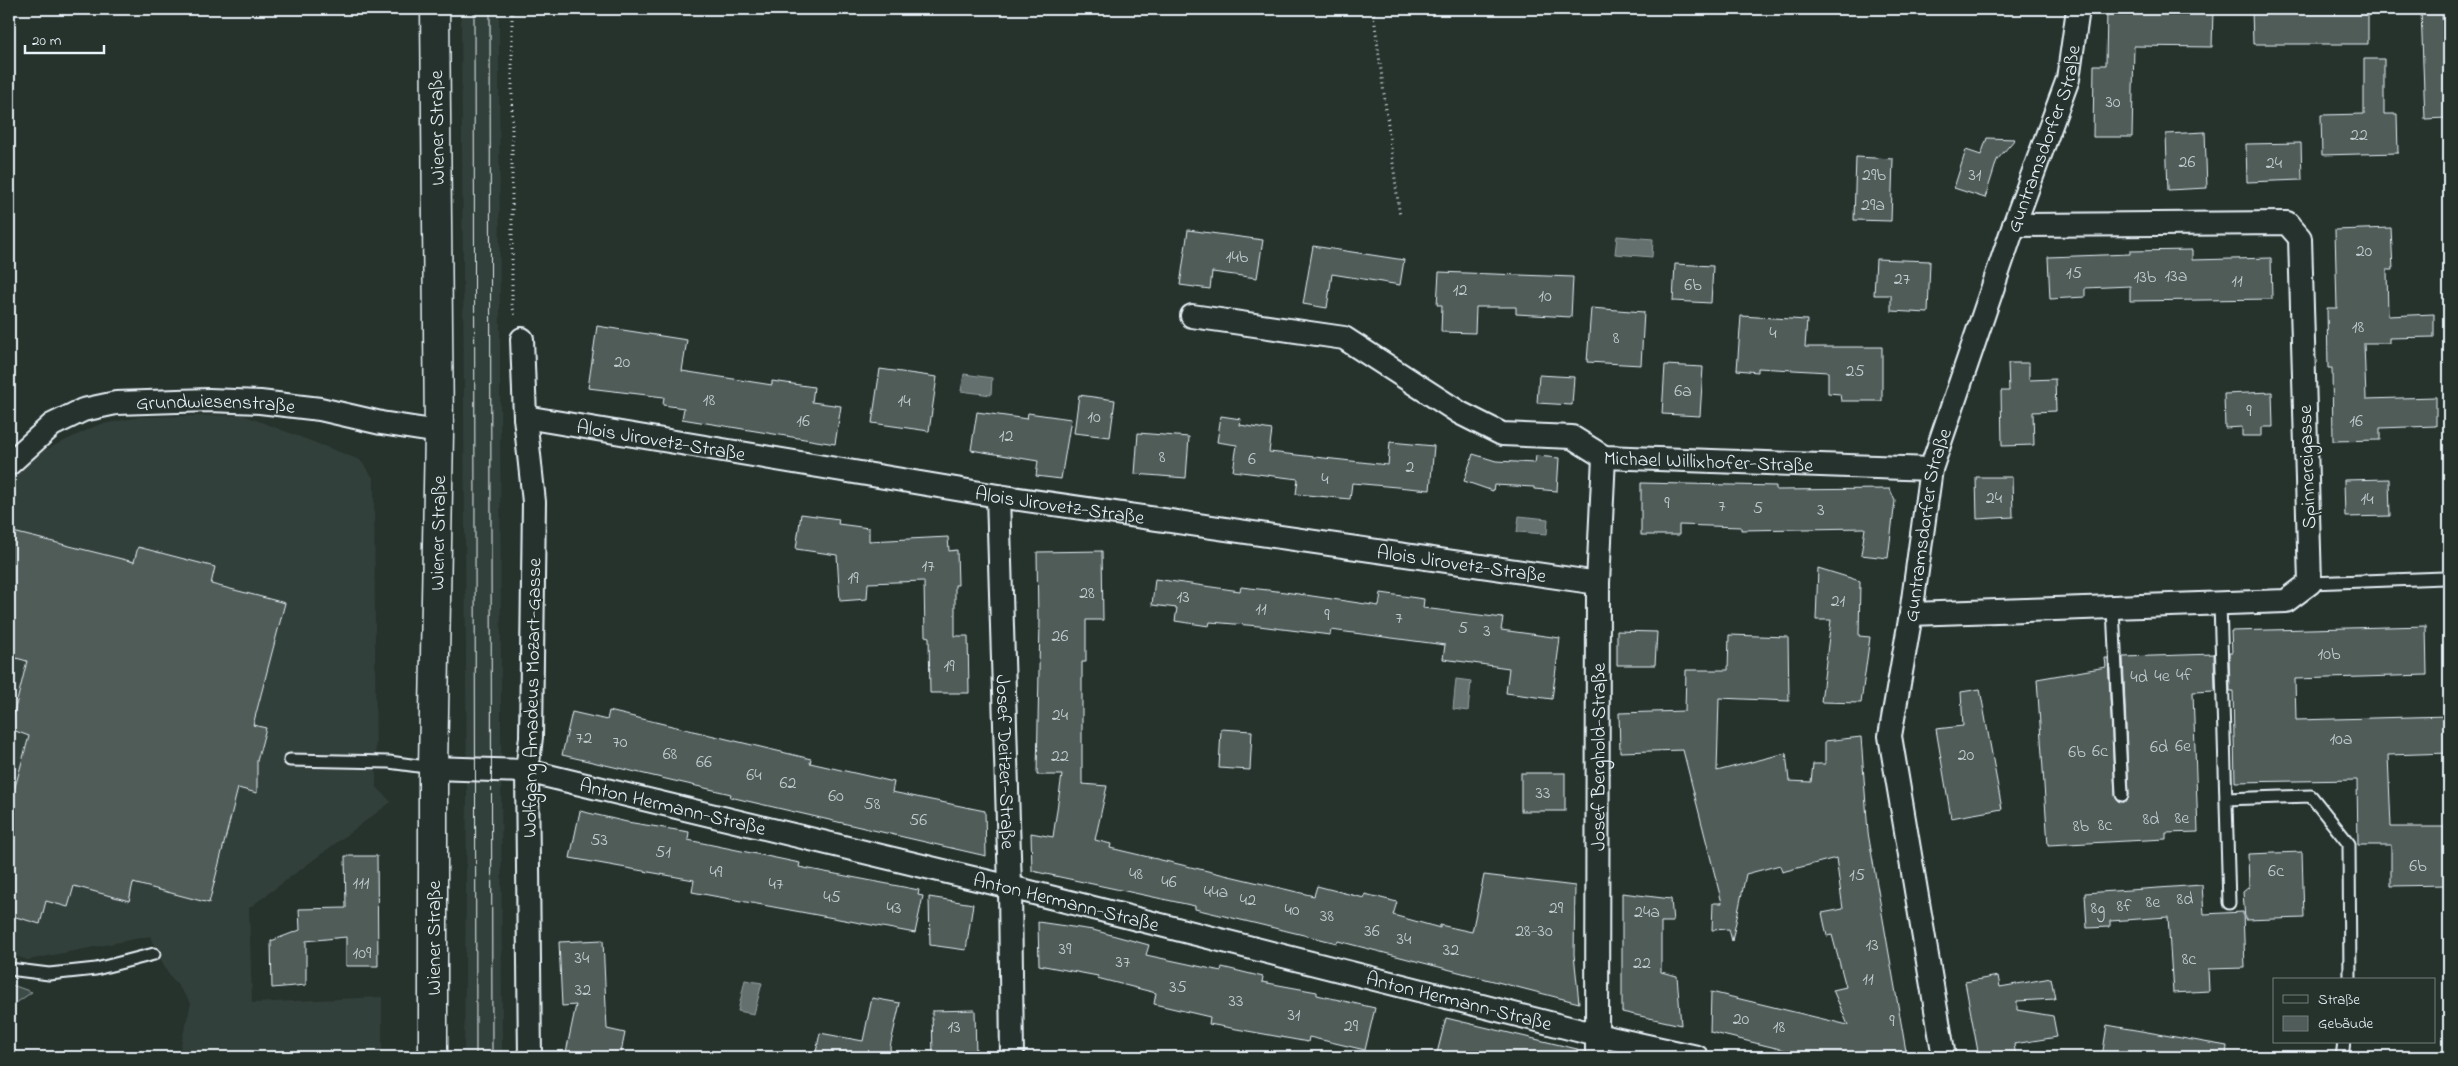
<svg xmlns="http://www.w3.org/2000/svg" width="2458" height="1066" font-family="'Indie Flower',sans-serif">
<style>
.built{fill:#333f3a}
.green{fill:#3e4b47;stroke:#939ea0}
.water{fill:#636f6d;stroke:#98a3a5}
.building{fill:#505c59;stroke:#e8f1f8}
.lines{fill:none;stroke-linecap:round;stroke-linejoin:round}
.service-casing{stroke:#e8f1f8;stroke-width:15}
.minor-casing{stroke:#e8f1f8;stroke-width:26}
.primary-casing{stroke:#e8f1f8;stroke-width:31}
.path{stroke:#e8f1f8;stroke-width:3;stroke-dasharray:1 4;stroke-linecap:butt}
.service{stroke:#26332d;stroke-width:11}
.minor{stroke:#26332d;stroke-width:22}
.primary{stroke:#26332d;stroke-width:28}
.tram{stroke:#e8f1f8;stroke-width:1}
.labels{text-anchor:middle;stroke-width:4;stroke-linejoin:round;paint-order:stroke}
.number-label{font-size:18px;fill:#c2ccd0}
.street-label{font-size:20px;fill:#e8f1f8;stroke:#26332d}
</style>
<rect width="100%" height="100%" fill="#26332d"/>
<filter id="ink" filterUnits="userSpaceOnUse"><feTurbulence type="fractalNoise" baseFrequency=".02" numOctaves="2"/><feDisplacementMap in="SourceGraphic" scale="10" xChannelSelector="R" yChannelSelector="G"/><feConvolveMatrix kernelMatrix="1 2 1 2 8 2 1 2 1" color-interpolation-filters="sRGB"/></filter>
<g filter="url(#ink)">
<g class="built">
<polygon points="461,9 499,9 502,1057 464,1057 467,798"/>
<polygon points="243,415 360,460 374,479 376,786 391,802 249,908 252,1003 382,997 382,1057 178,1057 191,1003 166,970 150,936 28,960 9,954 9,481 41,452 98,425 140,417"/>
</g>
<polygon class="green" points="9,984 32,992 9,1008"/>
<g class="water">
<polygon points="1617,236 1653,239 1652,257 1615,254"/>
<polygon points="964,374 992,378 991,395 961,391"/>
<polygon points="1519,516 1548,519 1547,534 1517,532"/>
<polygon points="1456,679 1471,681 1468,711 1453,709"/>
<polygon points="745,980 762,983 754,1014 738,1011"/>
</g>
<g class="building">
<polygon points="2107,9 2213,9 2212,47 2134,46 2132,137 2093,137 2094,65 2106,65"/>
<polygon points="2252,9 2368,9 2368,44 2253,44"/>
<polygon points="2421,9 2442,9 2447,118 2425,119"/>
<polygon points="2364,59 2384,59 2384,114 2397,114 2398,153 2322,155 2321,115 2364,114"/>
<polygon points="2205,132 2207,188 2168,190 2166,134"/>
<polygon points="1987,138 2015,139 1997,160 1985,198 1954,188 1966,150 1981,155"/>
<polygon points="2301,143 2302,180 2247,182 2246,144"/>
<polygon points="1856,157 1893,159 1891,221 1854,220"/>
<polygon points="2391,228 2393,270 2387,270 2388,316 2434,314 2434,337 2389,338 2389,343 2364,343 2366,399 2436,397 2436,426 2380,428 2380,440 2333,441 2332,368 2328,368 2327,308 2337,308 2335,230"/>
<polygon points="1188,230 1263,240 1257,278 1212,272 1210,289 1180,285"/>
<polygon points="1313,246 1404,260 1400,285 1332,274 1327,308 1303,304"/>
<polygon points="2192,250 2192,260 2271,258 2272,299 2130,301 2130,286 2085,288 2085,297 2050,299 2048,257 2130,254 2130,251"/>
<polygon points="1876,259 1930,261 1928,313 1891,311 1891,295 1874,295"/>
<polygon points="1675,264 1713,266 1711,303 1673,301"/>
<polygon points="1439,272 1573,277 1571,317 1516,314 1516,307 1476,307 1475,333 1441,332 1442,305 1437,305"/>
<polygon points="1591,308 1644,312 1641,365 1587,362"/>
<polygon points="1741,316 1807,320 1805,347 1882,347 1882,401 1841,401 1840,394 1828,393 1828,372 1758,368 1758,372 1737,370"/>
<polygon points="597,326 687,340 682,371 772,385 772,381 814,387 812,402 841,406 835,444 682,419 684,408 663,405 664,397 588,388"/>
<polygon points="2008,363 2029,363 2029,380 2055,379 2056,411 2033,412 2034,445 2002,446 2001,391 2009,391"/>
<polygon points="1665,365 1703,367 1700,416 1662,414"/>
<polygon points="880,369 937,377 929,431 872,423"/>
<polygon points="1539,375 1574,377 1572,405 1537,403"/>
<polygon points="2272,392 2273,427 2262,427 2262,436 2242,436 2242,427 2225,428 2224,394"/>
<polygon points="1079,395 1115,400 1110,437 1074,433"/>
<polygon points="977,412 1027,419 1028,413 1071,419 1061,479 1036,476 1038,461 971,450"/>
<polygon points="1221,416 1241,419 1240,425 1272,430 1269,452 1388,465 1390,442 1434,446 1430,490 1352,483 1350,499 1296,494 1298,479 1233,471 1237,445 1217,442"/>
<polygon points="1138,433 1189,437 1186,478 1135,474"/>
<polygon points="1473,454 1496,461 1535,463 1536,456 1559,458 1557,491 1534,489 1534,487 1494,485 1493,491 1464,481"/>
<polygon points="1976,477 2012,477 2013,517 1977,519"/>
<polygon points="2389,479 2390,516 2345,517 2344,480"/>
<polygon points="1641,483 1776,486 1776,490 1890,489 1895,501 1888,558 1861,555 1865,528 1741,530 1741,527 1679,525 1679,535 1641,535"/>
<polygon points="801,514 839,519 838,524 869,528 869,541 948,537 949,551 957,550 958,585 955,585 955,636 968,636 969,693 930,693 929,637 925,636 924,581 868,583 867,599 840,601 837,555 796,549"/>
<polygon points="9,531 134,562 138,547 215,567 211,584 285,603 253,725 266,728 257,761 257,793 238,788 209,903 133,883 129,901 74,886 68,907 46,901 40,924 9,915 9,809 29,736 10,729 27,661 9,656"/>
<polygon points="1102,551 1103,620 1086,620 1086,662 1082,662 1082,784 1107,786 1095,840 1111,844 1110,848 1314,896 1317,886 1364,898 1365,894 1397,902 1393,915 1440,928 1440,925 1472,932 1484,875 1575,886 1574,954 1579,1003 1338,941 1337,943 1195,909 1195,906 1032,871 1031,833 1053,837 1062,775 1037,775 1040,620 1038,620 1037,552"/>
<polygon points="1818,568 1860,581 1859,636 1870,637 1861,703 1821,702 1831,620 1816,620"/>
<polygon points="1155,579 1240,591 1241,587 1285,592 1379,606 1381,593 1424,599 1423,608 1503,618 1501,630 1560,638 1552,699 1506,693 1509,668 1443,659 1445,645 1331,630 1330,635 1259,626 1210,622 1209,626 1175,621 1177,608 1152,605"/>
<polygon points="2426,626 2427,675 2295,679 2296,720 2449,716 2449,753 2388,755 2391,827 2445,827 2446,885 2391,886 2391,845 2358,845 2357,780 2235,782 2233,691 2230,691 2229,653 2232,653 2231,631"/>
<polygon points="1617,631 1657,632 1655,665 1617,665"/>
<polygon points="1729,635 1788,637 1789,701 1719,698 1717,771 1786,753 1789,781 1811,782 1813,764 1825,764 1825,741 1861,737 1868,833 1907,1057 1813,1057 1710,1032 1711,992 1848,1025 1833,990 1846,987 1832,935 1827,936 1822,913 1843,909 1836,858 1782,872 1780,865 1746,874 1732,941 1729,929 1712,930 1713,903 1722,903 1683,750 1620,752 1619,713 1685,711 1686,670 1728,670"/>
<polygon points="2214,654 2215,691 2193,692 2198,832 2166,833 2166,839 2048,845 2037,679 2106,667 2105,658 2108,658 2115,795 2118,801 2123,802 2128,799 2129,795 2123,657"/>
<polygon points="1980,689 2002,809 1951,818 1936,729 1963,726 1961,692"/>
<polygon points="609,711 811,759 810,763 894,782 892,792 985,811 986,856 812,816 730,797 731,794 562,755 572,712 607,720"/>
<polygon points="1221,729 1252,731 1250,770 1219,768"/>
<rect x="1521" y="773" width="44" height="38"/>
<polygon points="580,811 627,822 689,832 688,840 800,863 799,867 919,890 918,895 923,896 915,933 692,892 694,880 570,858"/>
<polygon points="2302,852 2304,918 2245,920 2243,892 2249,887 2248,854"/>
<polygon points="345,856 377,856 378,966 346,966 346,937 306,941 306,985 272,988 271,941 300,930 299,909 346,908"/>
<polygon points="2202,885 2204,914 2243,912 2245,968 2208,969 2209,991 2173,993 2168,917 2110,921 2110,927 2087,928 2085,893"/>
<polygon points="1622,893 1671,899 1673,922 1661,922 1661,972 1677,976 1681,1025 1622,1012"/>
<polygon points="929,897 973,904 966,950 930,945"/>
<polygon points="1038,922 1093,930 1149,945 1146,955 1221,971 1222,967 1263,977 1262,982 1317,992 1317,995 1375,1008 1365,1050 1309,1037 1308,1042 1209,1024 1210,1017 1154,1004 1156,993 1097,978 1098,976 1039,965"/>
<polygon points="603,940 607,1029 625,1033 620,1057 565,1057 576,1005 562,1006 559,942"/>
<polygon points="1998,976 2000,987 2051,978 2055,999 2017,1001 2017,1010 2053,1016 2057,1037 2014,1044 2016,1057 1979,1057 1965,982"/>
<polygon points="872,998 900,1003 890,1047 891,1057 815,1057 820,1033 863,1041"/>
<polygon points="975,1010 976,1057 933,1057 932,1011"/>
<polygon points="1446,1018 1577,1049 1576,1057 1436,1057"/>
<polygon points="2107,1025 2227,1046 2226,1057 2102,1057"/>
</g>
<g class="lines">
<g class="service-casing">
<g id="service">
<polyline points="2310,583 2444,578"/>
<polyline points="2220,603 2229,903"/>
<polyline points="2113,608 2122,795"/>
<polyline points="290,760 389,762 433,768"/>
<polyline points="2226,799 2311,796 2349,844 2350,980"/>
<polyline points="9,969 49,974 96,969 154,954"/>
<polyline points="2342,1057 2344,1042"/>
</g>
</g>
<g class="minor-casing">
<g id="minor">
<path id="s1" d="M1192 316 1344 338 1460 413 1502 434 1572 437 1604 457 1931 469"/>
<polyline points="522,339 525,417 534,502 531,737 527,771 530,1057"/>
<path id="s2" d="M525 417 998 496 1598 583"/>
<path id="s3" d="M9 464 52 425 83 410 116 403 209 400 260 402 320 409 381 423 439 432"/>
<path id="s4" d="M998 496 1010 887 1012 1057"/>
<polyline points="1911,614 2286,601 2310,583 2300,238 2287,223 2014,225"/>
<path id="s5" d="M433 768 527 771 1010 887 1597 1035 1697 1057"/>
<path id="s6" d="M1597 1057 1598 583 1604 457"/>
<path id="s7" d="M1944 1057 1890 736 1911 614 1931 469 2014 225 2068 79 2078 9"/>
</g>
</g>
<g class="primary-casing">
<g id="primary">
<path id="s8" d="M433 1057V768L439 432 435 9"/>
</g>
</g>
<g class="path">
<polyline points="512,9 512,304 515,316"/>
<polyline points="1373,9 1400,217"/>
</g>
<use href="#service" class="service"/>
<use href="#minor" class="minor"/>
<use href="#primary" class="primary"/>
<g class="tram">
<polyline points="474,9 476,1057"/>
<polyline points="490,9 492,1057"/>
</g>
</g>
</g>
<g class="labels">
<g class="number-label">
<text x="2113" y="107">30</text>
<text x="2359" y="140">22</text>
<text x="2187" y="167">26</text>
<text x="2274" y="168">24</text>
<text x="1874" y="180">29b</text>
<text x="1975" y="180">31</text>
<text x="1873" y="210">29a</text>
<text x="2364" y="256">20</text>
<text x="1237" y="262">14b</text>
<text x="2074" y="278">15</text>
<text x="2176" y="281">13a</text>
<text x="2145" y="282">13b</text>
<text x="1902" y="284">27</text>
<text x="2237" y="286">11</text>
<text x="1693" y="290">6b</text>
<text x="1460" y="295">12</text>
<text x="1545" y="301">10</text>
<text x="2358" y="332">18</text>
<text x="1773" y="338">4</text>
<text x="1616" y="343">8</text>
<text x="622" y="367">20</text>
<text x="1855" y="376">25</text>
<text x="1683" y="396">6a</text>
<text x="709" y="405">18</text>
<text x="904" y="406">14</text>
<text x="2249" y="416">9</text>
<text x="1094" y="422">10</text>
<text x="803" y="426">16</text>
<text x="2356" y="426">16</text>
<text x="1006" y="441">12</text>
<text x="1162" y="462">8</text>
<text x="1252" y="464">6</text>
<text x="1410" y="472">2</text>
<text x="1325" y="484">4</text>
<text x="1994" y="503">24</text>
<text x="2367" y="504">14</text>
<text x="1667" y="508">9</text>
<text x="1722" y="511">7</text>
<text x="1758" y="513">5</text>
<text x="1821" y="515">3</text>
<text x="928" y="571">17</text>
<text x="853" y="583">19</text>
<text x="1087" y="598">28</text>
<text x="1183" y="602">13</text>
<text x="1838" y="606">21</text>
<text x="1261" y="614">11</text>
<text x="1327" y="620">9</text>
<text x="1399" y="623">7</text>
<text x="1463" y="633">5</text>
<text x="1487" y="636">3</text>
<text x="1060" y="641">26</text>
<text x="2329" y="659">10b</text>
<text x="949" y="671">19</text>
<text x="2184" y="680">4f</text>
<text x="2162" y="681">4e</text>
<text x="2139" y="682">4d</text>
<text x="1060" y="720">24</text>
<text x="584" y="743">72</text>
<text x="2341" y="744">10a</text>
<text x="620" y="747">70</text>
<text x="2183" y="751">6e</text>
<text x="2159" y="752">6d</text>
<text x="2100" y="756">6c</text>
<text x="2077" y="757">6b</text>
<text x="670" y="759">68</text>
<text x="1966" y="760">20</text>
<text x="1060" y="761">22</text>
<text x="704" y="767">66</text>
<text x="754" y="780">64</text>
<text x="788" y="788">62</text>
<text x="1543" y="798">33</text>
<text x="836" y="801">60</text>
<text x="872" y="809">58</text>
<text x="2182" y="823">8e</text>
<text x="2151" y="824">8d</text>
<text x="918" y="825">56</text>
<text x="2105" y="830">8c</text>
<text x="2081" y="831">8b</text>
<text x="599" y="845">53</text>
<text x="663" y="857">51</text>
<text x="2418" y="871">6b</text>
<text x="2276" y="876">6c</text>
<text x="716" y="877">49</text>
<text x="1136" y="879">48</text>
<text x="1857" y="880">15</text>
<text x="1169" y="887">46</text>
<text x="361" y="888">111</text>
<text x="776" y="889">47</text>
<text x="1216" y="897">44a</text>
<text x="832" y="902">45</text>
<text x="2185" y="904">8d</text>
<text x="1248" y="905">42</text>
<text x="2153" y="907">8e</text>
<text x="2124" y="911">8f</text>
<text x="894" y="913">43</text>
<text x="1556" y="913">29</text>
<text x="2098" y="913">8g</text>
<text x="1292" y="915">40</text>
<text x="1647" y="917">24a</text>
<text x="1327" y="921">38</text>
<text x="1372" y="936">36</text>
<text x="1534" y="936">28-30</text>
<text x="1404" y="944">34</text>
<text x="1872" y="950">13</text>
<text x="1065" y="954">39</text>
<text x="1451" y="955">32</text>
<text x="362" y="958">109</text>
<text x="582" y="963">34</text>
<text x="2189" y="964">8c</text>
<text x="1123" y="967">37</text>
<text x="1642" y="968">22</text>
<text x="1868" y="984">11</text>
<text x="1178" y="992">35</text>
<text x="583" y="995">32</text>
<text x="1236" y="1006">33</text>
<text x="1294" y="1020">31</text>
<text x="1741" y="1024">20</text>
<text x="1892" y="1026">9</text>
<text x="1351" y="1031">29</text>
<text x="954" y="1032">13</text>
<text x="1779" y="1032">18</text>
</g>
<g class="street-label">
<text transform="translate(436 128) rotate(-91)" y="7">Wiener Straße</text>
<text dy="7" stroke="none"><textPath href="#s7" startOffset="945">Guntramsdorfer Straße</textPath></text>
<text dy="7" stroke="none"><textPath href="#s3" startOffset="226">Grundwiesenstraße</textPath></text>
<text dy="7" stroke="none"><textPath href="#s2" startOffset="138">Alois Jirovetz-Straße</textPath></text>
<text dy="7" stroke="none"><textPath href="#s1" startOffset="551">Michael Willixhofer-Straße</textPath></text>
<text transform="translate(2306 467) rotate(-92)" y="7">Spinnereigasse</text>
<text dy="7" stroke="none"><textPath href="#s2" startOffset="542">Alois Jirovetz-Straße</textPath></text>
<text dy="7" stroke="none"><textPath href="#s7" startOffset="540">Guntramsdorfer Straße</textPath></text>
<text dy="7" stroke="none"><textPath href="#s8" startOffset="524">Wiener Straße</textPath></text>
<text dy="7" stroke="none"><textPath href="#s2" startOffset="948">Alois Jirovetz-Straße</textPath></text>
<text transform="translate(531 698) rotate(-89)" y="7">Wolfgang Amadeus Mozart-Gasse</text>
<text dy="7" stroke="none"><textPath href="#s6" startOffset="300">Josef Berghold-Straße</textPath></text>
<text dy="7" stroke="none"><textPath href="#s4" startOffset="266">Josef Deitzer-Straße</textPath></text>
<text dy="7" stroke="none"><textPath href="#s5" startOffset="244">Anton Hermann-Straße</textPath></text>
<text dy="7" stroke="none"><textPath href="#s5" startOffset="649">Anton Hermann-Straße</textPath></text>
<text transform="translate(433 938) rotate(-90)" y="7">Wiener Straße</text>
<text dy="7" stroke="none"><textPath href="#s5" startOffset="1054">Anton Hermann-Straße</textPath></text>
</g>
</g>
<rect width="2458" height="1066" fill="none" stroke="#26332d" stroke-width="30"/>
<rect x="15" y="15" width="2428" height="1036" fill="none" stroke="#e8f1f8" stroke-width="2" filter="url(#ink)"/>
<rect x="2273" y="978" width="162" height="65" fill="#26332d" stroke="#747f7e"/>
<rect x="2283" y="995" width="25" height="8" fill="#26332d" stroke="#747f7e"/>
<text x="2318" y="1004" font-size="15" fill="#e8f1f8">Straße</text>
<rect x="2283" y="1016" width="25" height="15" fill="#505c59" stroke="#747f7e"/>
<text x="2318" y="1028" font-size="15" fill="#e8f1f8">Gebäude</text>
<path d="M25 45v8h79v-8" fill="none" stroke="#e8f1f8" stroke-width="2.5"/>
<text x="32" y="45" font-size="15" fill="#e8f1f8" stroke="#26332d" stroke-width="4" paint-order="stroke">20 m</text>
</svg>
